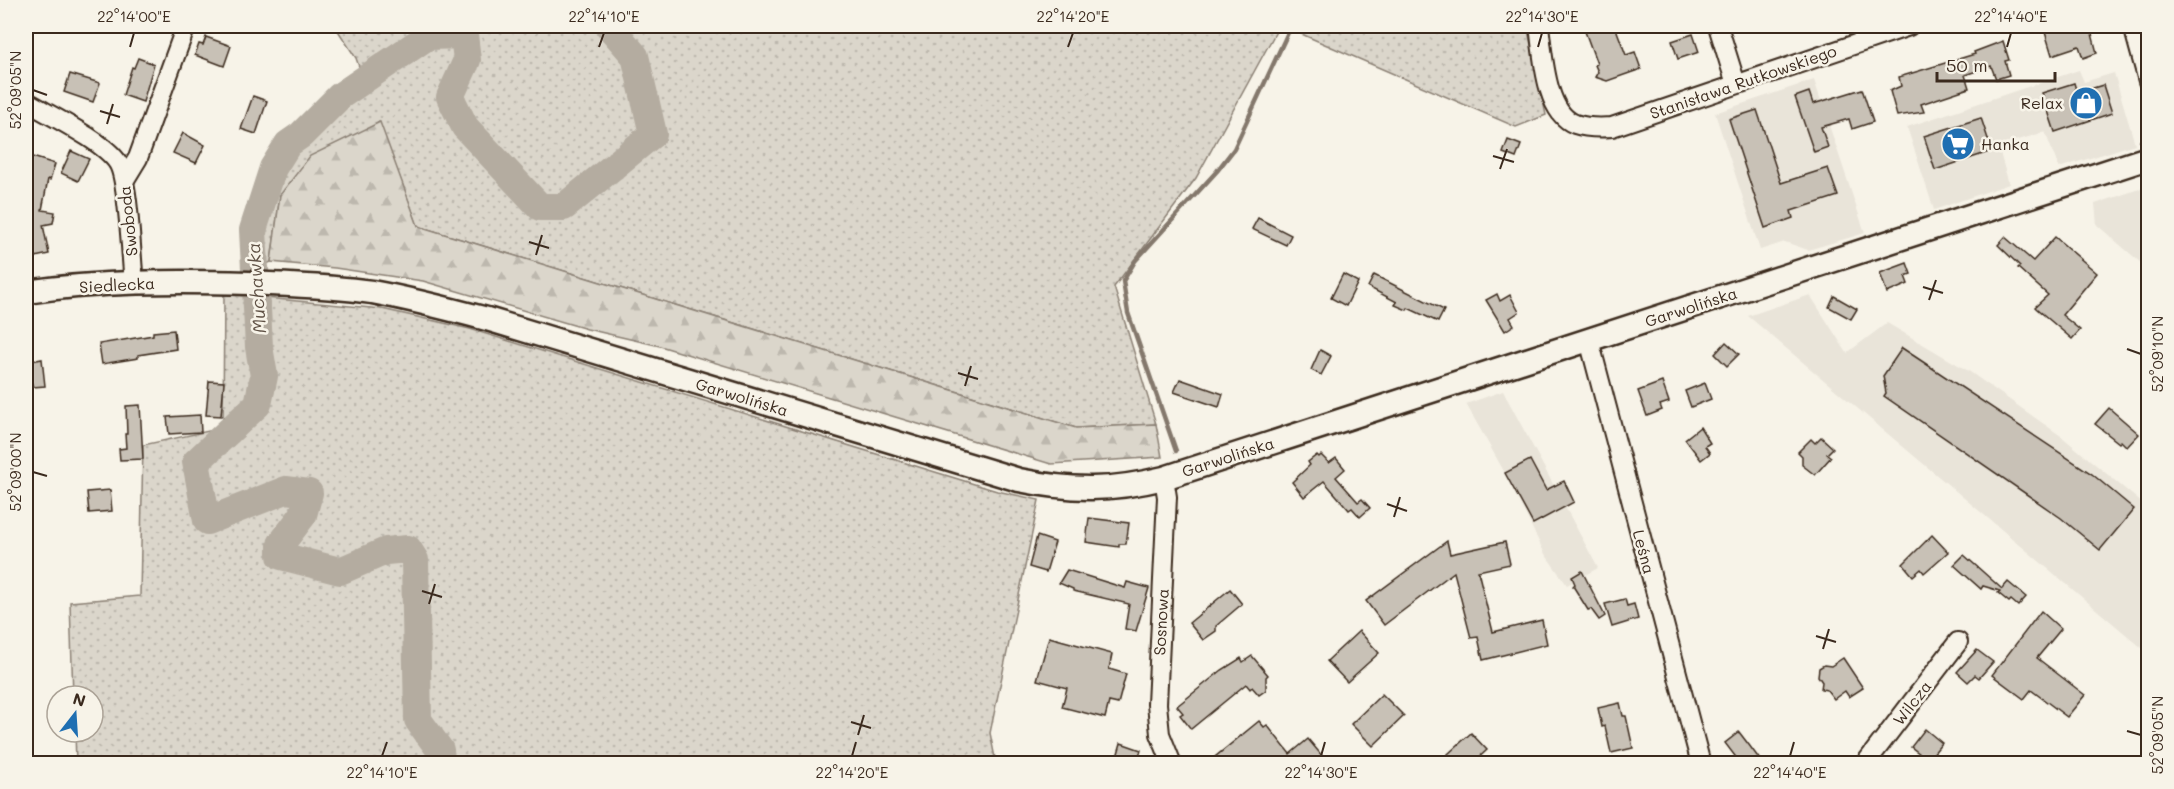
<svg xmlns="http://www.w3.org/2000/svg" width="2174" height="789" font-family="Mali,sans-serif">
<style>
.built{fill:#e9e4d9}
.grass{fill:url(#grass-dots);stroke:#8b8074;stroke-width:1.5}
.forest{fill:url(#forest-firs);stroke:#8b8074;stroke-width:1.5}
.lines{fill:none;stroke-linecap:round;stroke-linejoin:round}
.stream{stroke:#84786c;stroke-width:4.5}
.river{stroke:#b4aca0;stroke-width:28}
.building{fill:#c8c1b6;stroke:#3b2a1e;stroke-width:1.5}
.minor-casing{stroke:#3b2a1e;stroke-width:22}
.major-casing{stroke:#3b2a1e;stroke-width:27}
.path{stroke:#3b2a1e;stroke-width:3;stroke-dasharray:1.5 4.5;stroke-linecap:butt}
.minor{stroke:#f7f3e8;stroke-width:18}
.major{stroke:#f7f3e8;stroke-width:22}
.ticks{fill:none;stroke:#3b2a1e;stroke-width:2}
.labels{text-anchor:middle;stroke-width:5;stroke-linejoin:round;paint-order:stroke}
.street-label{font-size:16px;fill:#3b2a1e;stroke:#f7f3e8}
.poi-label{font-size:16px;fill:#3b2a1e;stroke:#f7f3e8;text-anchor:end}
.water-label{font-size:18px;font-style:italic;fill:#5f5145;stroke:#f7f3e8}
.neatline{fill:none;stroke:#3b2a1e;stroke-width:2}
.ticks-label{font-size:15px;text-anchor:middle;fill:#3b2a1e}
</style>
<defs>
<pattern id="grass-dots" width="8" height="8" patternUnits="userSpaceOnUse" patternTransform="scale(1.5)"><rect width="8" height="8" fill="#dbd6cb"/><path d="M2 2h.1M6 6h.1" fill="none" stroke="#bdb8ae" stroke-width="1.8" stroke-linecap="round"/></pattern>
<pattern id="forest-firs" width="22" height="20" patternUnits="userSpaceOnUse" patternTransform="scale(1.5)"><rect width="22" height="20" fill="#dbd6cb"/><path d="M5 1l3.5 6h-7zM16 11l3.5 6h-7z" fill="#bdb8ae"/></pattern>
</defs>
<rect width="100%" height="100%" fill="#f7f3e8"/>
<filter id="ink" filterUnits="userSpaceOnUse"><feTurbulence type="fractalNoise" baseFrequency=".0167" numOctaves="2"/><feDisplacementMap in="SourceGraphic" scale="12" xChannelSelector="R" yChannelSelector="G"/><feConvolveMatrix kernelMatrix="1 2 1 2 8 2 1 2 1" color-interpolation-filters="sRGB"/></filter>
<g filter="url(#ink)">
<g class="built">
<polygon points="2079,70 2084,82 2114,73 2135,144 2059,168 2045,132 1998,146 2009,184 1934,210 1907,127"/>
<polygon points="1814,80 1865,233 1808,250 1785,242 1760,250 1715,113"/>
<polygon points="2148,186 2148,269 2097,225 2095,204"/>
<polygon points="1810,295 1847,353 1887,323 1970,372 2061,436 2148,508 2148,653 1748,316"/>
<polygon points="1503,391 1598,568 1567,585 1545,554 1505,473 1466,404"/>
</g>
<g class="grass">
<polygon points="335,26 1279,26 1196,178 1114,287 1156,424 1076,428 418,226 379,122 280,195 271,262 262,266 267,209 286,163 338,107 366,87 356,58"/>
<polygon points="1283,26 1527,26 1546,115 1516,127"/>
<polygon points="224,294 382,309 470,329 997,491 1039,500 990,733 996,763 76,763 75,732 93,732 93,696 73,696 70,602 140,596 143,445 223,428"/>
</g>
<polygon class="forest" points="380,122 418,226 1076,428 1156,424 1162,457 1051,464 660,346 587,329 423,281 335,268 271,262 280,195 310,156"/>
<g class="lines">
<polyline class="stream" points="1176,451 1128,313 1123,281 1135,261 1217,171 1234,149 1291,26"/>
<polyline class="river" points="441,764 440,750 418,720 415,560 408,549 386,551 340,571 281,556 281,544 303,515 309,493 286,490 207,521 196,462 258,404 264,376 259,347 253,230 273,168 288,144 301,135 340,96 428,36 464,35 467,60 450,97 465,127 540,207 564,207 653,134 635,56 609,26"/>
</g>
<g class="building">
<polygon points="1583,26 1615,26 1626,55 1635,52 1641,69 1607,81 1595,77 1598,72 1595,65 1597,64"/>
<polygon points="2053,26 2090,26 2097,53 2083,58 2079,46 2052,55 2044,29"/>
<polygon points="1693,34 1699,52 1678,59 1672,41"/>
<polygon points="206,37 231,46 224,66 195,55 199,44 203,45"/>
<polygon points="2003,41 2009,60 2005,61 2009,75 1996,79 1991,66 1965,75 1969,88 1921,104 1924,112 1897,116 1890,91 1901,86 1899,77 1975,54 1974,52"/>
<polygon points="138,58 154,64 143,102 123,95 132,67 134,68"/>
<polygon points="70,74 100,83 93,102 64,92"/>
<polygon points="2074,83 2077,93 2103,85 2112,113 2055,132 2042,93"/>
<polygon points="1862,89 1873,122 1852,129 1849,119 1821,127 1828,147 1814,152 1795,97 1809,92 1813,104"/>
<polygon points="253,96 267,101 256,134 241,129"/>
<polygon points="1757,110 1781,183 1828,168 1838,196 1791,211 1793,218 1765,228 1729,119"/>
<polygon points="1981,118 1992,151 1935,170 1924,136"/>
<polygon points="183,133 205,145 196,163 173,153"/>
<polygon points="1508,140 1521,145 1516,158 1503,153"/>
<polygon points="71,151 89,159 78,181 61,173"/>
<polygon points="26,155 55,164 50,180 48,179 42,210 55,212 53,223 43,225 49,254 26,259"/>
<polygon points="1258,218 1291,235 1286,245 1252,229"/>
<polygon points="2005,237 2033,261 2055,237 2097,273 2062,315 2080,330 2072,339 2037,309 2035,307 2048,295 2018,268 2020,266 1998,245"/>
<polygon points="1907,263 1911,274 1905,276 1908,284 1887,293 1880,273"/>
<polygon points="1343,274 1358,282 1346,306 1331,298"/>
<polygon points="1374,275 1444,310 1438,322 1408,308 1407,310 1395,305 1397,302 1368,287"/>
<polygon points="1497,294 1500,301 1510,295 1519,312 1510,318 1514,325 1505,331 1486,300"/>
<polygon points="1834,296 1857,309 1851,319 1829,307"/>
<polygon points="174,330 176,349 138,355 138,358 102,364 99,344 153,335 153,332"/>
<polygon points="1726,342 1739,354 1727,366 1715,354"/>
<polygon points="1902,348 2092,474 2134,509 2100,550 2061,518 1884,396 1886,393 1883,376"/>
<polygon points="1320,350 1331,356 1321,375 1311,370"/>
<polygon points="42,359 45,386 33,387 31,381 26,382 26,362"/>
<polygon points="1180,379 1223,394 1219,407 1174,392"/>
<polygon points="209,381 224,382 221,416 206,415"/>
<polygon points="1662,382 1669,402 1660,405 1662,410 1647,416 1638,391"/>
<polygon points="1705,383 1711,399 1691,407 1685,391"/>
<polygon points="140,405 143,459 120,460 119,449 126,448 125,434 127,434 126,406"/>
<polygon points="2109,408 2139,434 2127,447 2121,441 2119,443 2095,424"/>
<polygon points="200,415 201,432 169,434 167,417"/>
<polygon points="1700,427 1710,443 1705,446 1710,453 1701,460 1685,439"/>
<polygon points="1821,437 1833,448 1827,454 1831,457 1815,475 1802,465 1802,456 1798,452 1811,439 1815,443"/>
<polygon points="1317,455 1319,457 1321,455 1329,463 1336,458 1345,469 1336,477 1358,502 1362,499 1370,508 1360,517 1352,508 1349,510 1324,481 1304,497 1292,482 1310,465 1308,462"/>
<polygon points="1530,460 1546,490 1564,481 1574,502 1533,524 1505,473"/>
<polygon points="110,490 112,511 89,513 87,492"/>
<polygon points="1089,518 1129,523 1126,544 1119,544 1119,547 1086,542"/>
<polygon points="1932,535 1948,552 1924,573 1921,569 1913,576 1903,564"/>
<polygon points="1037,536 1055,542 1046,572 1029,567"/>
<polygon points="1447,541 1450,554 1505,542 1510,564 1478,571 1493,632 1542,620 1547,644 1483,660 1478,637 1471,638 1454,572 1384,625 1366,601"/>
<polygon points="1964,555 2002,589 2008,582 2026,597 2018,606 2011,600 2009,602 1998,593 2000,591 1983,586 1981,589 1954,565"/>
<polygon points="1067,570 1125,588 1127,582 1149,588 1136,631 1125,629 1129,604 1073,591 1073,589 1059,583"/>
<polygon points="1582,571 1605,616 1599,620 1591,609 1588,610 1573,586 1575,584 1572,577"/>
<polygon points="1230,589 1242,604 1216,626 1216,631 1203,640 1189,623"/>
<polygon points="1625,599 1627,606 1634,604 1638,619 1612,627 1605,604"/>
<polygon points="2041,611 2061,629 2037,658 2085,695 2067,717 2031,690 2024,699 1992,675"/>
<polygon points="1359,631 1379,653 1347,682 1327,661"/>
<polygon points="1049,637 1112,654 1109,669 1126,674 1118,704 1109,702 1105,718 1062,707 1067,688 1037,680"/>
<polygon points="1977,650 1993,662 1979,678 1975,675 1968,682 1957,672"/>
<polygon points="1252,656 1268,675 1266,677 1266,690 1259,695 1252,687 1250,689 1246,684 1191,729 1180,715 1183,713 1177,706 1222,670 1241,658 1243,662"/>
<polygon points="1843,658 1863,688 1849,697 1845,691 1834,699 1827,690 1821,689 1822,682 1818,676 1819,668 1824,665 1831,666"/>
<polygon points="1382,694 1404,716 1373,746 1351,724"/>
<polygon points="1620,703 1623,716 1626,716 1633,748 1611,753 1605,726 1602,727 1598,708"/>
<polygon points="1259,721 1264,727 1267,725 1290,754 1308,739 1329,764 1220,764 1215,757"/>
<polygon points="1925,729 1942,743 1928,760 1911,747"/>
<polygon points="1739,732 1749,745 1763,764 1741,764 1725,743"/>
<polygon points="1471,733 1487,750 1472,764 1437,764"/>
<polygon points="1121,743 1141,750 1137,764 1115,764"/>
</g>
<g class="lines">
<g class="minor-casing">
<g id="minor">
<path d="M1539 26C1543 53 1545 113 1575 124 1587 128 1599 128 1612 127L1909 26"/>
<polyline points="1718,26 1736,84"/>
<polyline points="2133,26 2148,81"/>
<path d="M26 101C49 115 104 141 118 163 129 181 131 258 134 283"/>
<polyline points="124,181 138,158 186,26"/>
<polyline points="1589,340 1701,764"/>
<polyline points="1164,478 1167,497 1157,704 1160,734 1172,764"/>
<polyline points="1865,764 1958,642"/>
</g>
</g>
<g class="major-casing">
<path id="major" d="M26 292C99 281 175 281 249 283 290 285 331 286 372 292 411 299 449 309 487 319L1019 480C1073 491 1111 491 1164 478L2148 158"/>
</g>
<path class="path" d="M2140 142C2148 129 2147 120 2144 105L2148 104"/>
<use href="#minor" class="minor"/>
<use href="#major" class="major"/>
</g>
</g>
<path class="ticks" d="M130 47 134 33M599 47 604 33M1068 47 1073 33M1538 47 1542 33M2007 47 2011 33M33 90 47 95M100 111 120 117M107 124 113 104M1493 156 1514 162M1500 169 1507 149M529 242 549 248M536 255 542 235M1923 287 1943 293M1929 300 1936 280M2127 349 2141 354M958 373 978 379M965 386 971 366M33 472 47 476M1387 504 1407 511M1394 517 1400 497M422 591 442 597M429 604 435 584M1816 636 1836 642M1823 649 1829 629M851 722 871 728M2127 731 2141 735M858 735 864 715M382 756 387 742M852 756 856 742M1321 756 1325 742M1790 756 1794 742"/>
<defs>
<g id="shop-disc" transform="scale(1.725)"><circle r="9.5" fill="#1f6fb2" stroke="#f7f3e8"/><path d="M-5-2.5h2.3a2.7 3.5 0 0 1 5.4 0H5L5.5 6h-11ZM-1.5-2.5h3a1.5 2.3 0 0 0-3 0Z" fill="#fff"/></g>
<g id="supermarket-disc" transform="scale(1.725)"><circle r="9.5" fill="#1f6fb2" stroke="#f7f3e8"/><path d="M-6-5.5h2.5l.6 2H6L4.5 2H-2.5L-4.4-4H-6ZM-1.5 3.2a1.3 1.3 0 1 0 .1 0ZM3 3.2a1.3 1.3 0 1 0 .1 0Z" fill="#fff"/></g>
</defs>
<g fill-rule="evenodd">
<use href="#shop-disc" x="2086" y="103"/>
<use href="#supermarket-disc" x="1958" y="144"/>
</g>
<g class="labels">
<g class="street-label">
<text transform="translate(1743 82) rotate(-19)" y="6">Stanisława Rutkowskiego</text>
<text transform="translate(128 221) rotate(-96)" y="6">Swoboda</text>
<text transform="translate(117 285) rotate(-3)" y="6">Siedlecka</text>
<text transform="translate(1691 307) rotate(-18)" y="6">Garwolińska</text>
<text transform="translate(742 397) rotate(17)" y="6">Garwolińska</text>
<text transform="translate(1228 457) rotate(-18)" y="6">Garwolińska</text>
<text transform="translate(1644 552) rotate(75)" y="6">Leśna</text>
<text transform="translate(1161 622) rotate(-87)" y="6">Sosnowa</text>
<text transform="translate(1912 703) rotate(-52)" y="6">Wilcza</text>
</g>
<g class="poi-label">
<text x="2063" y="109">Relax</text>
<text x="1981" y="150" text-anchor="start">Hanka</text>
</g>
<g class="water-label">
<text transform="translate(257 288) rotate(-94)" y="6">Muchawka</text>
</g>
</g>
<rect width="2174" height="789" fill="none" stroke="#f7f3e8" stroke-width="66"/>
<g transform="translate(75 714) rotate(17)"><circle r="28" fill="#f7f3e8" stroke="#aca397" stroke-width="1.5"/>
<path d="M0-4.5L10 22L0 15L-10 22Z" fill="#1f6fb2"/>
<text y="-9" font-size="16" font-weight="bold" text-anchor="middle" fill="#3b2a1e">N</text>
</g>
<path d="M1937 72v9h118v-9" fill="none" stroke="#3b2a1e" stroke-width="3"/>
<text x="1946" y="72" font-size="18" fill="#3b2a1e" stroke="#f7f3e8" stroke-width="4.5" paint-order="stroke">50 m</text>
<rect x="33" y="33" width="2108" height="723" class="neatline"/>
<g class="ticks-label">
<text x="134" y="22">22°14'00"E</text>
<text x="604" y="22">22°14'10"E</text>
<text x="1073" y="22">22°14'20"E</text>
<text x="1542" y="22">22°14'30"E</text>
<text x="2011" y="22">22°14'40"E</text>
<text transform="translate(16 90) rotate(-90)" y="5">52°09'05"N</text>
<text transform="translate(2158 354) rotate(-90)" y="5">52°09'10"N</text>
<text transform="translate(16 472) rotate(-90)" y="5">52°09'00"N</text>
<text transform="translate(2158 735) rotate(-90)" y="5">52°09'05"N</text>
<text x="382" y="778">22°14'10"E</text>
<text x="852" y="778">22°14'20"E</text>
<text x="1321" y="778">22°14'30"E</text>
<text x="1790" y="778">22°14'40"E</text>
</g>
</svg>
